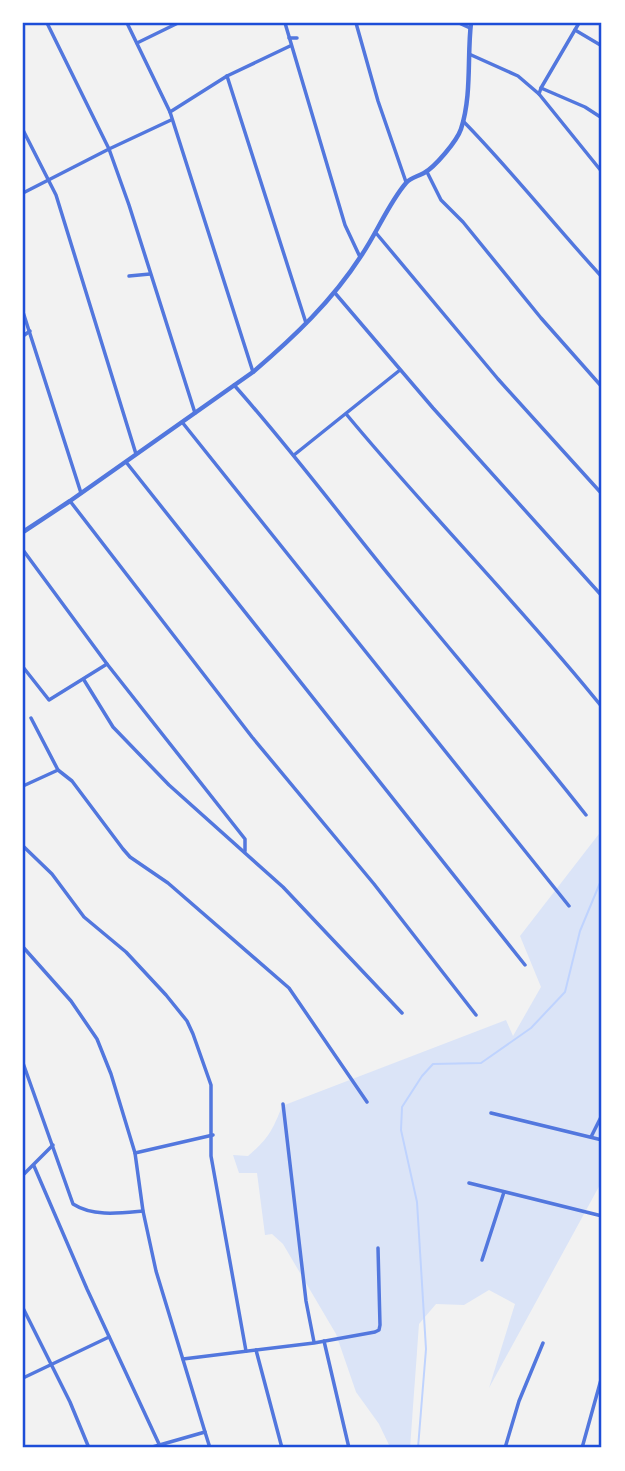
<svg xmlns="http://www.w3.org/2000/svg" width="625" height="1471" font-family="Inter,sans-serif">
<style>
.green{fill:#dbe4f7}
.lines{fill:none;stroke-linecap:round;stroke-linejoin:round}
.stream{stroke:#bfd3fe;stroke-width:2}
.minor{stroke:#5277de;stroke-width:3.5}
.tertiary{stroke:#5277de;stroke-width:4.5}
.neatline{fill:none;stroke:#1d4ed8;stroke-width:2.5}
</style>
<rect width="100%" height="100%" fill="#f2f2f2"/>
<path class="green" d="M602 830V1181L489 1388 515 1304 489 1290 464 1305 436 1304 419 1324 410 1448H381L389 1445 379 1424 356 1392 336 1334 283 1244 272 1234 265 1235 257 1173H239L233 1155 248 1156C268 1139 273 1130 282 1106L506 1020 513 1036 541 987 520 936Z"/>
<g class="lines">
<polyline class="stream" points="418,1448 426,1349 417,1202 401,1130 402,1107 422,1076 433,1064 481,1063 531,1028 565,992 580,931 602,878"/>
<g class="minor">
<polyline points="47,23 109,149 129,205 195,413"/>
<polyline points="127,23 170,112 253,372"/>
<polyline points="285,23 345,225 360,257"/>
<polyline points="356,23 378,101 406,182"/>
<polyline points="459,23 470,28"/>
<polyline points="575,30 602,46"/>
<polyline points="289,38 297,38"/>
<polyline points="137,43 178,23"/>
<polyline points="469,54 518,76 539,94 541,88 585,107 602,118"/>
<polyline points="227,76 306,323"/>
<polyline points="541,88 579,23"/>
<polyline points="539,94 602,172"/>
<polyline points="170,112 227,76 290,46"/>
<path d="M463 121C512 171 555 226 602 277"/>
<polyline points="23,130 56,195 136,454"/>
<polyline points="427,172 441,200 463,222 541,318 602,387"/>
<polyline points="23,193 109,149 171,120"/>
<polyline points="376,233 498,379 602,494"/>
<polyline points="129,276 150,274"/>
<polyline points="335,293 433,408 602,596"/>
<polyline points="23,312 81,493"/>
<polyline points="23,336 30,331"/>
<path d="M234 385C290 448 340 515 393 580 457 658 523 735 586 815"/>
<path d="M347 415C429 514 521 606 602 707"/>
<polyline points="182,422 569,906"/>
<polyline points="294,455 400,370"/>
<polyline points="126,462 525,965"/>
<polyline points="70,501 252,737 374,884 476,1015"/>
<polyline points="23,550 107,664 245,839 245,851"/>
<polyline points="23,667 49,700 107,664"/>
<polyline points="84,680 113,727 169,785 283,887 402,1013"/>
<polyline points="31,718 58,770 72,781 123,849 130,857 168,883 289,988 367,1102"/>
<polyline points="23,786 58,770"/>
<polyline points="23,846 52,874 84,917 126,952 166,995 187,1021 193,1034 211,1085 211,1156 246,1351"/>
<polyline points="23,947 71,1001 97,1039 111,1074 135,1153 143,1211 156,1271 205,1432 149,1448"/>
<path d="M23 1063 73 1204C93 1217 121 1213 143 1211"/>
<polyline points="283,1104 306,1301 314,1342"/>
<polyline points="491,1113 602,1140"/>
<polyline points="591,1137 602,1115"/>
<polyline points="135,1153 213,1135"/>
<polyline points="34,1166 87,1289 159,1444"/>
<polyline points="23,1175 53,1145"/>
<polyline points="469,1183 602,1216"/>
<polyline points="482,1260 504,1192"/>
<polyline points="23,1308 70,1402 89,1448"/>
<polyline points="324,1341 349,1448"/>
<polyline points="256,1350 282,1448"/>
<polyline points="183,1359 314,1343 375,1332 379,1330 380,1325 378,1248"/>
<polyline points="23,1378 109,1337"/>
<polyline points="205,1432 210,1448"/>
<polyline points="505,1448 519,1401 543,1343"/>
<polyline points="582,1448 602,1376"/>
</g>
<path class="tertiary" d="M23 532 70 501 253 372C294 337 332 301 361 256 377 233 388 204 406 183 411 177 417 177 424 173 435 167 457 141 461 129 472 95 467 57 471 23"/>
</g>
<rect width="625" height="1471" fill="none" stroke="#ffffff" stroke-width="49"/>
<rect x="24" y="24" width="576" height="1422" class="neatline"/>
</svg>
